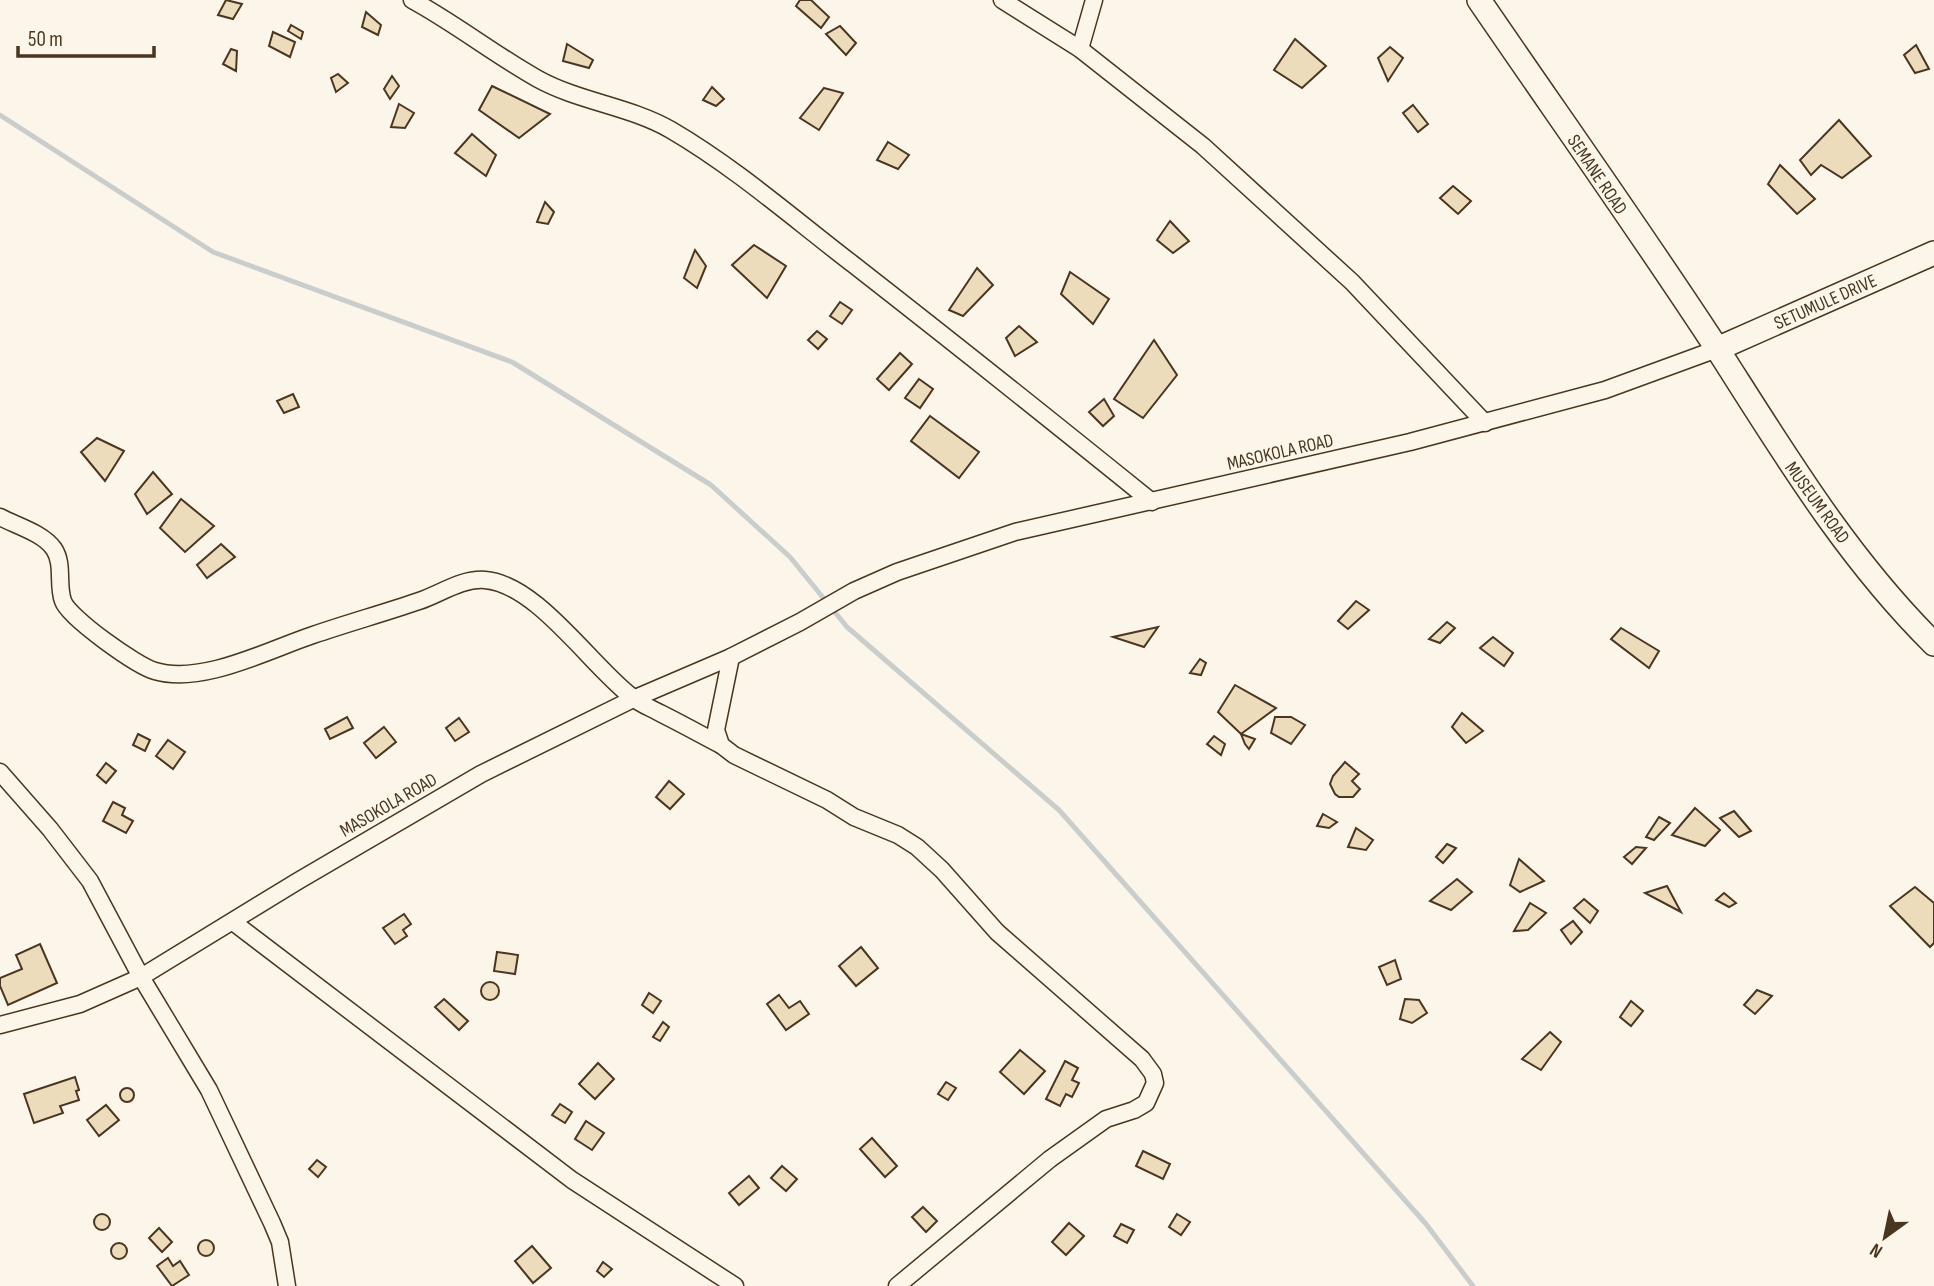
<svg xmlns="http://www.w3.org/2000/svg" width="1934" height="1286" font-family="'Sofia Sans Condensed',sans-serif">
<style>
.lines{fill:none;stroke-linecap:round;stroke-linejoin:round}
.stream{stroke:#c9cecd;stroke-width:5}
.building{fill:#ecdcbc;stroke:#4a3520;stroke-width:2}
.street-casing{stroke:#4a3520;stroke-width:19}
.secondary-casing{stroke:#4a3520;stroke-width:26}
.street{stroke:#fbf6e9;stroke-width:16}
.secondary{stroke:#fbf6e9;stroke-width:23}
.labels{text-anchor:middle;stroke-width:5;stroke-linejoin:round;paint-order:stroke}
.street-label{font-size:19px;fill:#4a3520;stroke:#fbf6e9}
</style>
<rect width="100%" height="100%" fill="#fbf6e9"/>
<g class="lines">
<polyline class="stream" points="0,115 213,252 512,362 711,485 790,557 847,627 1059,810 1426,1224 1473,1286"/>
</g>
<g class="building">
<polygon points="226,0 242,4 233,19 218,15"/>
<polygon points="800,0 811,0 829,17 821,28 796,6"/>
<polygon points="366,12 381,25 378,35 362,27"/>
<polygon points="291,25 303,32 301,39 288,31"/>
<polygon points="840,26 856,43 846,55 826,34"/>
<polygon points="273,32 295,42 290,57 269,46"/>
<polygon points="1295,39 1326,66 1302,88 1274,70"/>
<polygon points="567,44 593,60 589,68 563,61"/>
<polygon points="1916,45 1929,69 1915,73 1904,55"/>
<polygon points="1390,47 1403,58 1388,81 1378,58"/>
<polygon points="231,49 237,51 236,71 223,64"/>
<polygon points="338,74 348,83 336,92 331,78"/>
<polygon points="392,76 399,86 390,99 384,89"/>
<polygon points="492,86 550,114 519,138 479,110"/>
<polygon points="712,87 724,99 716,106 703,100"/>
<polygon points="824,88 843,93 819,130 800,118"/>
<polygon points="399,104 414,113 405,128 391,127"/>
<polygon points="1413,105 1428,124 1418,132 1403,113"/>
<polygon points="1839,120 1871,156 1842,178 1821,165 1811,175 1800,160"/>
<polygon points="472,134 496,155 486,176 455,153"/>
<polygon points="888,142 909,155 898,169 877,160"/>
<polygon points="1780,165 1815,199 1797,214 1768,184"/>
<polygon points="1453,186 1471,201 1458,214 1440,198"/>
<polygon points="545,202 554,212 548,224 537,222"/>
<polygon points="1170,221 1189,241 1173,253 1157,240"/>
<polygon points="754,245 786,266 767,298 732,265"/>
<polygon points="695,250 706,266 697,288 684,278"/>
<polygon points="977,268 993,285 963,316 949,310"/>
<polygon points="1070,272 1109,299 1093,324 1061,294"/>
<polygon points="840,302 852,310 842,324 830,316"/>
<polygon points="1019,326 1037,342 1015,356 1006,338"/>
<polygon points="817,331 827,339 818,349 808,340"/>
<polygon points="1154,340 1177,375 1143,418 1114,399"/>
<polygon points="900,353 912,364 889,390 877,379"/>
<polygon points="919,379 933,389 920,408 905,398"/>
<polygon points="293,394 299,407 284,413 277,401"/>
<polygon points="1104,399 1114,416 1103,426 1089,412"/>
<polygon points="930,416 979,452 959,478 911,441"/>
<polygon points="97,438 124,451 105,481 81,452"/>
<polygon points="153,472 172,494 147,514 135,494"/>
<polygon points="181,499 214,526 185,552 160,528"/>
<polygon points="221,544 235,557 207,578 197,565"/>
<polygon points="1356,601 1369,610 1348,629 1338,621"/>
<polygon points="1447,622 1455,628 1440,643 1429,639"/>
<polygon points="1158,627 1144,647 1113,637"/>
<polygon points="1621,628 1659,651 1649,668 1611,639"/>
<polygon points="1493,637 1513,653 1504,666 1480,648"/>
<polygon points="1200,659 1206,663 1201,675 1190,673"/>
<polygon points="1235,685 1276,708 1241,734 1218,712"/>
<polygon points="1462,713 1483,731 1466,743 1452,727"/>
<polygon points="347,717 353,728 330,739 325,729"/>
<polygon points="1275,717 1291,717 1305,725 1291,744 1271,733"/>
<polygon points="459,718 469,732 455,741 446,728"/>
<polygon points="384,727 396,742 376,758 364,743"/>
<polygon points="138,734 150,740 145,751 133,745"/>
<polygon points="1241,734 1255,739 1249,749 1245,744"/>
<polygon points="1214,736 1225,744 1221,755 1207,744"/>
<polygon points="168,740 185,752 173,769 156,756"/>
<polygon points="1345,762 1359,774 1352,781 1360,789 1353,797 1339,797 1335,794 1330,784 1333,776"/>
<polygon points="106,763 116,771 106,783 97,775"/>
<polygon points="669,781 684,794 670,809 656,797"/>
<polygon points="113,802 125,808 122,815 133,821 126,833 103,821"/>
<polygon points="1695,808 1720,830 1705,846 1672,835"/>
<polygon points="1734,811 1751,831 1739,837 1720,818"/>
<polygon points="1323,814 1337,822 1329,828 1317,826"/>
<polygon points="1659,817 1670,823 1654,840 1646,837"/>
<polygon points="1356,828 1373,840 1366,850 1348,847"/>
<polygon points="1447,844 1456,848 1443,863 1436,857"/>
<polygon points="1636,847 1646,848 1632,864 1624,857"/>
<polygon points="1519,859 1544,881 1520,892 1510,885"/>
<polygon points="1457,879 1472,892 1451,910 1430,901"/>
<polygon points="1667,886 1681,912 1645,893"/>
<polygon points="1915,887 1934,903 1934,943 1930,947 1890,906"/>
<polygon points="1724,893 1736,903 1729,907 1716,900"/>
<polygon points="1584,899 1598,911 1590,923 1574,908"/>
<polygon points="1530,903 1546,913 1528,930 1514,931"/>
<polygon points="404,914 411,924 403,930 407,936 395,944 383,928"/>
<polygon points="1573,921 1582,932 1571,944 1561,930"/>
<polygon points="40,944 57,983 8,1005 0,986 0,978 22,969 16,955"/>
<polygon points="861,947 878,968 856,986 839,966"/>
<polygon points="497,952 518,955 515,974 494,971"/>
<polygon points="1395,960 1401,979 1387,985 1379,967"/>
<circle cx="490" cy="991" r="9"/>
<polygon points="1757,990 1772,996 1755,1014 1744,1005"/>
<polygon points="649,993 661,1001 653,1013 642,1005"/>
<polygon points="779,995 789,1008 800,1001 809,1014 786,1030 767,1004"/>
<polygon points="444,999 468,1021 459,1030 435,1007"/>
<polygon points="1405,999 1419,1000 1427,1013 1412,1023 1400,1019"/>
<polygon points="1631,1001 1643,1011 1631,1026 1620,1017"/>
<polygon points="663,1022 669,1027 660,1041 653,1037"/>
<polygon points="1550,1032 1561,1042 1541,1070 1522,1059"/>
<polygon points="1020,1050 1045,1071 1024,1094 1000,1072"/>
<polygon points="1065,1061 1078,1068 1072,1080 1079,1083 1072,1097 1066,1094 1060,1106 1046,1099"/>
<polygon points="598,1063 614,1079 595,1099 579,1084"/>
<polygon points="75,1077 79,1090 76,1091 79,1100 60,1106 63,1113 34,1123 24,1094"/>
<polygon points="946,1082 956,1088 948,1100 938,1094"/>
<circle cx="127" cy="1095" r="7"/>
<polygon points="560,1104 572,1112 565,1123 552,1115"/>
<polygon points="106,1105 119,1120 99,1136 87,1120"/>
<polygon points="586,1121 604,1133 592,1150 575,1139"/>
<polygon points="872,1138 897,1166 885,1177 860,1149"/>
<polygon points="1143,1151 1170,1164 1163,1179 1136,1166"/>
<polygon points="317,1160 326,1167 318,1177 309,1169"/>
<polygon points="782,1166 797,1179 786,1191 771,1178"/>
<polygon points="749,1176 759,1188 739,1205 729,1193"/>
<polygon points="923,1207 937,1221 926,1232 912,1217"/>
<circle cx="102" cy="1222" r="8"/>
<polygon points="1177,1214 1190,1222 1181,1235 1169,1227"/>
<polygon points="1069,1223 1084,1236 1066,1255 1052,1242"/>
<polygon points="1121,1224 1134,1230 1127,1243 1114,1236"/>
<polygon points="159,1228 172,1242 162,1252 149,1238"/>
<circle cx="206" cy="1248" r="8"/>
<circle cx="119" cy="1251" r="8"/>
<polygon points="532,1246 551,1268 533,1283 515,1261"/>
<polygon points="168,1258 173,1266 180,1261 189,1275 172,1286 157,1266"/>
<polygon points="603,1262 612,1269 604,1277 597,1271"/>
</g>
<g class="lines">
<g class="street-casing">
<g id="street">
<path d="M412 0C456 24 495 55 538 79 580 102 629 106 671 130 736 168 794 219 854 265 954 343 1053 422 1152 502"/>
<polyline points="1002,0 1080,49 1203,146 1352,282 1485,423"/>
<polyline points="1080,49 1094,0"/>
<path d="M0 517C17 526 43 533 54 549 64 564 57 585 63 601 69 618 137 666 155 671 202 685 268 650 313 635 348 623 384 613 419 601 440 594 462 578 485 580 537 584 591 666 632 697 640 704 651 708 660 713 680 723 700 734 721 745"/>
<polyline points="731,657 716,730 721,745 734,755 827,800 854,817 898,835 917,847 942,870 997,932 1142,1059 1153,1074 1155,1083 1146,1103 1134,1110 1106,1119 1050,1159 897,1286"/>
<polyline points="0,772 50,829 90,881 141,977 209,1090 272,1223 280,1242 287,1286"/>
<polyline points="233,922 572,1180 735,1286"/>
<polyline points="0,1025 80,1004 141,977 298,881 481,774 633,699 731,657 800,622 854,591 897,572 1015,532 1410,442 1605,390 1717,349"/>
</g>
</g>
<g class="secondary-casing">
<g id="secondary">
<path d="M1479 0C1559 117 1641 232 1718 350 1784 453 1846 557 1934 644"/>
<polyline points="1717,349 1934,253"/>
</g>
</g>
<use href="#street" class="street"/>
<use href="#secondary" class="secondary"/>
</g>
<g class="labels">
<g class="street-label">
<text transform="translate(1598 174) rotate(56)" y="7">SEMANE ROAD</text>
<text transform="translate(1825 301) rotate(-24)" y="7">SETUMULE DRIVE</text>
<text transform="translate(1280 451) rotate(-13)" y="7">MASOKOLA ROAD</text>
<text transform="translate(1818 502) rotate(54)" y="7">MUSEUM ROAD</text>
<text transform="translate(388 804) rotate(-30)" y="7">MASOKOLA ROAD</text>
</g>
</g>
<g transform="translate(1885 1237) rotate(213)" stroke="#fbf6e9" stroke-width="5" paint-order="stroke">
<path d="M0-5L12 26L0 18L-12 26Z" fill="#4a3520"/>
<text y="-10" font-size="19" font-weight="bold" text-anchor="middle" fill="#4a3520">N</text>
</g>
<path d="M18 46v10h136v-10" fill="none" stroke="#4a3520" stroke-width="3.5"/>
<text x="28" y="46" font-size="21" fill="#4a3520" stroke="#fbf6e9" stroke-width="5" paint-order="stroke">50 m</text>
</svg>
